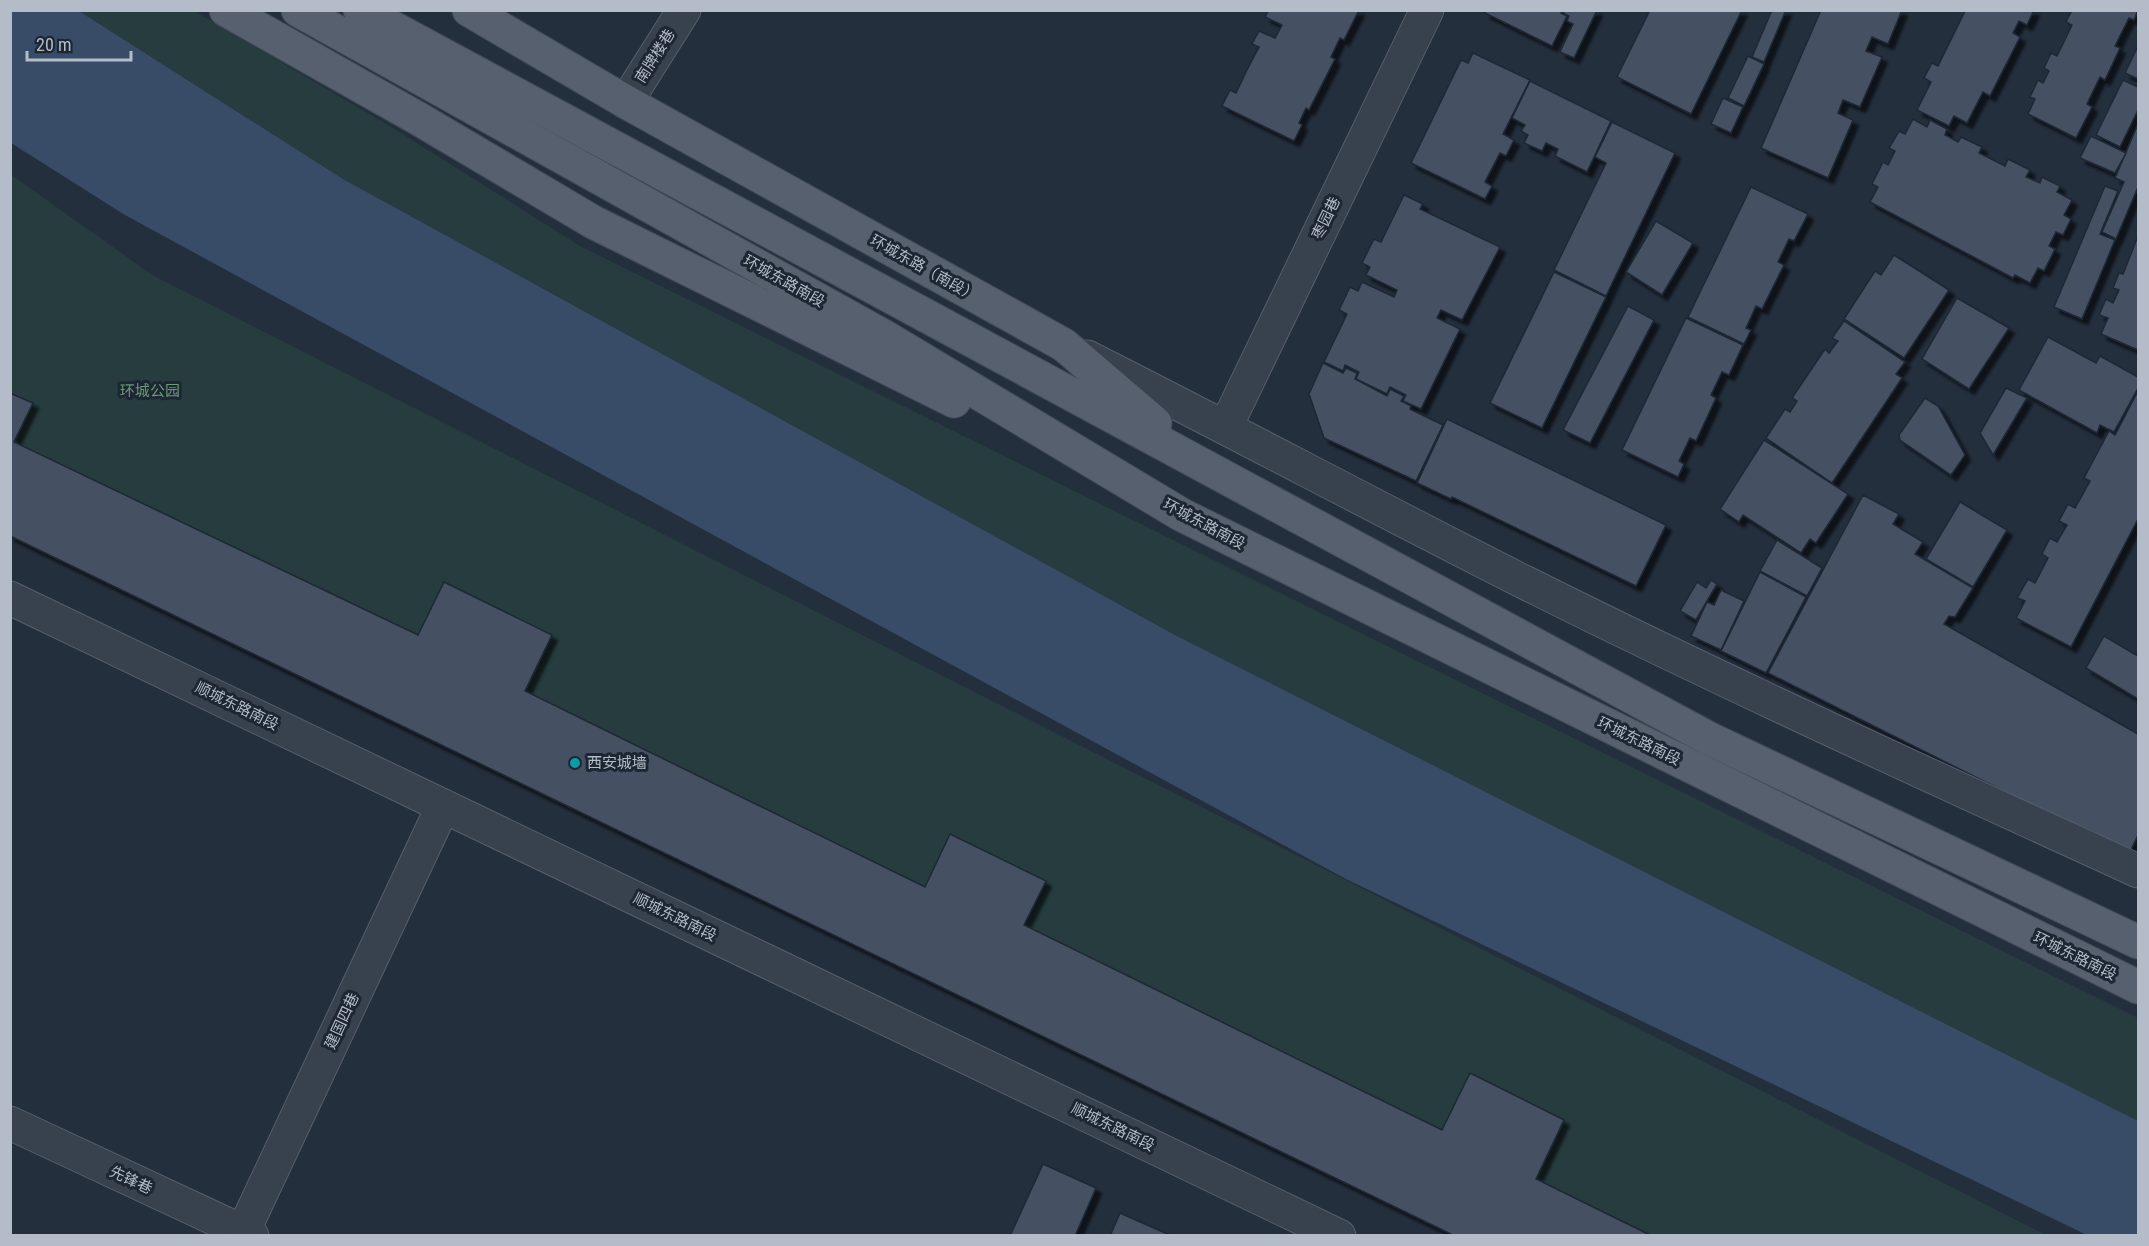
<svg xmlns="http://www.w3.org/2000/svg" width="2149" height="1246" font-family="'Roboto Condensed','Noto Sans SC',sans-serif">
<style>
.green{fill:#263c3f}
.water{fill:#394c67}
.building{fill:#455162;stroke:#1f2835;stroke-width:1.5;filter:url(#shadow)}
.lines{fill:none;stroke-linecap:round;stroke-linejoin:round}
.minor-casing{stroke:#565f6c;stroke-width:35}
.tertiary-casing{stroke:#565f6c;stroke-width:35}
.primary-casing{stroke:#414a57;stroke-width:35}
.minor{stroke:#38414e;stroke-width:33}
.tertiary{stroke:#38414e;stroke-width:33}
.primary{stroke:#56606e;stroke-width:33}
.culture-dot{fill:#0f9aa8;stroke:#1d2633;stroke-width:2}
.labels{text-anchor:middle;stroke-width:6;stroke-linejoin:round;paint-order:stroke}
.street-label{font-size:15px;fill:#b4bcc9;stroke:#1d2633}
.park-label{font-size:15px;fill:#6b9a76;stroke:#1d2633}
.poi-label{font-size:15px;fill:#b4bcc9;stroke:#1d2633;text-anchor:start}
</style>
<defs>
<filter id="shadow"><feDropShadow dx="5.5" dy="5.5" stdDeviation="1.5" flood-color="#0009"/></filter>
</defs>
<rect width="100%" height="100%" fill="#242f3e"/>
<g class="green">
<polygon points="79,11 194,11 393,128 580,246 2138,1018 2138,1121 1175,635 343,179"/>
<polygon points="10,174 154,276 2046,1235 1652,1235 1536,1179 1564,1120 1470,1074 1442,1130 1024,925 1046,881 951,834 925,887 525,691 418,635 14,442 33,404 11,393"/>
</g>
<polygon class="water" points="10,11 79,11 343,179 1175,635 2138,1121 2138,1235 2087,1235 1346,879 125,215 11,143"/>
<g class="building">
<polygon points="1269,10 1359,10 1344,40 1340,38 1331,57 1335,59 1309,110 1306,108 1299,123 1302,125 1294,141 1222,106 1230,90 1236,93 1248,68 1259,47 1252,44 1259,31 1275,38 1282,25 1265,17"/>
<polygon points="1486,10 1562,10 1561,13 1567,16 1552,46 1485,13"/>
<polygon points="1564,10 1597,10 1574,58 1560,52 1573,24 1567,21 1569,16 1563,13"/>
<polygon points="1650,10 1742,10 1691,114 1617,77"/>
<polygon points="1772,10 1786,10 1764,62 1752,57"/>
<polygon points="1821,10 1902,10 1888,44 1872,37 1866,51 1882,57 1860,107 1843,100 1838,113 1853,120 1828,178 1761,148"/>
<polygon points="1963,10 2034,10 2027,25 2019,21 2013,33 2020,37 1990,96 1983,92 1967,123 1954,116 1949,126 1917,110 1931,82 1924,78 1932,63 1938,66 1965,11"/>
<polygon points="2072,10 2138,10 2134,20 2129,18 2115,46 2120,48 2105,80 2100,77 2087,104 2092,107 2076,138 2028,114 2035,99 2030,97 2038,80 2043,83 2049,71 2044,68 2051,53 2057,56 2072,25 2066,22"/>
<polygon points="2138,46 2138,79 2125,73"/>
<polygon points="1473,53 1530,80 1503,134 1514,140 1506,156 1500,153 1485,182 1492,186 1485,199 1411,163 1461,60 1468,63"/>
<polygon points="1748,56 1764,64 1744,106 1728,98"/>
<polygon points="2123,80 2138,87 2138,110 2120,147 2096,135"/>
<polygon points="1530,81 1611,121 1587,172 1555,156 1558,149 1546,143 1542,151 1524,143 1528,135 1521,131 1525,125 1512,118"/>
<polygon points="1723,98 1743,107 1731,133 1711,124"/>
<polygon points="1913,119 1927,127 1930,120 1947,129 1945,135 1958,142 1961,137 1982,147 1979,153 2005,166 2008,159 2030,170 2026,177 2040,183 2042,177 2060,186 2057,192 2072,200 2064,215 2071,219 2063,235 2056,232 2049,246 2055,249 2044,271 2038,268 2030,283 2015,275 2013,278 1870,202 1878,187 1872,184 1883,162 1888,165 1895,151 1889,148 1899,131 1905,134"/>
<polygon points="1612,122 1675,153 1606,296 1554,270 1606,163 1595,157"/>
<polygon points="2138,124 2138,187 2116,239 2102,232 2124,182 2115,178"/>
<polygon points="2091,136 2126,153 2115,173 2080,158"/>
<polygon points="2105,186 2118,191 2100,234 2115,240 2082,319 2054,307"/>
<polygon points="1751,187 1808,214 1794,241 1789,239 1778,262 1784,265 1762,309 1756,306 1746,328 1751,330 1744,344 1688,317"/>
<polygon points="1404,195 1423,204 1420,209 1500,247 1462,320 1441,310 1437,318 1460,329 1421,409 1403,401 1406,395 1390,387 1387,394 1356,379 1359,372 1345,365 1343,371 1324,362 1347,314 1339,310 1350,287 1358,291 1362,282 1394,297 1397,290 1366,275 1370,267 1362,263 1374,239 1381,242"/>
<polygon points="1656,221 1693,243 1662,295 1626,272"/>
<polygon points="2138,236 2138,350 2101,334 2108,318 2099,315 2106,299 2113,303 2119,290 2113,288 2119,273 2123,274"/>
<polygon points="1894,255 1949,290 1904,358 1844,319 1875,271 1881,275"/>
<polygon points="1554,272 1606,297 1542,428 1490,403"/>
<polygon points="1957,298 2009,328 1969,389 1922,359"/>
<polygon points="1628,306 1654,320 1590,443 1563,430"/>
<polygon points="1686,318 1743,345 1729,375 1722,372 1711,395 1716,398 1696,441 1690,438 1679,461 1684,464 1678,477 1622,450"/>
<polygon points="1844,321 1905,362 1896,374 1902,378 1832,483 1766,438 1785,409 1790,412 1797,401 1792,398 1825,349 1829,353 1838,341 1832,338"/>
<polygon points="2048,337 2096,363 2100,356 2138,377 2138,388 2114,432 2100,425 2097,433 2019,390"/>
<polygon points="1323,363 1343,373 1346,368 1357,373 1355,379 1387,396 1390,389 1404,396 1401,401 1411,406 1410,409 1443,425 1416,481 1324,438 1309,394"/>
<polygon points="2006,388 2027,398 1993,455 1980,433"/>
<polygon points="2138,391 2138,519 2071,647 2016,618 2025,601 2017,598 2028,579 2035,583 2048,558 2042,554 2050,538 2057,542 2067,525 2059,521 2068,504 2075,508 2090,481 2084,478 2109,431 2115,435"/>
<polygon points="10,393 33,403 14,442 418,635 444,582 552,635 525,691 925,887 950,834 1046,881 1024,925 1442,1130 1470,1073 1564,1120 1536,1179 1652,1236 1455,1236 10,536"/>
<polygon points="1925,398 1938,406 1965,455 1951,475 1900,440 1899,435"/>
<polygon points="1447,419 1666,525 1636,586 1452,497 1451,499 1417,483"/>
<polygon points="1764,440 1848,494 1816,543 1810,539 1801,553 1743,515 1739,522 1720,509"/>
<polygon points="1863,495 1899,514 1893,524 1923,542 1915,554 1973,588 1955,617 1949,616 1944,624 2138,734 2138,835 2129,854 1768,673"/>
<polygon points="1960,502 2007,530 1973,587 1926,559"/>
<polygon points="1777,540 1822,568 1807,596 1760,571"/>
<polygon points="1760,572 1806,597 1766,673 1721,651"/>
<polygon points="1711,580 1717,584 1696,620 1680,611 1697,582 1706,588"/>
<polygon points="1721,590 1744,601 1721,650 1691,636 1707,602 1714,605"/>
<polygon points="2104,636 2138,656 2138,699 2086,668"/>
<polygon points="1043,1164 1096,1188 1075,1236 1010,1236"/>
<polygon points="1120,1213 1172,1236 1110,1236"/>
</g>
<g class="lines">
<g class="minor-casing">
<g id="minor">
<polyline points="626,102 684,10"/>
<path d="M1087 357C1234 431 1379 509 1526 583 1728 684 1933 777 2138 871"/>
<polyline points="10,1123 252,1236"/>
<polyline points="241,1236 443,806"/>
</g>
</g>
<g class="tertiary-casing">
<g id="tertiary">
<polyline points="1226,426 1427,10"/>
<polyline points="10,598 1339,1236"/>
</g>
</g>
<g class="primary-casing">
<g id="primary">
<polyline points="226,10 419,119 593,222 954,401"/>
<polyline points="298,10 885,337 1182,515 2138,987"/>
<polyline points="360,10 1708,738 2138,942"/>
<polyline points="469,10 626,102 1064,345 1155,423"/>
</g>
</g>
<use href="#minor" class="minor"/>
<use href="#tertiary" class="tertiary"/>
<use href="#primary" class="primary"/>
</g>
<circle class="culture-dot" cx="575" cy="763" r="6"/>
<g class="labels">
<g class="street-label">
<text transform="translate(655 56) rotate(-58)" y="5">南牌楼巷</text>
<text transform="translate(1326 218) rotate(-64)" y="5">枣园巷</text>
<text transform="translate(924 268) rotate(29)" y="5">环城东路（南段）</text>
<text transform="translate(784 281) rotate(29)" y="5">环城东路南段</text>
<text transform="translate(1204 524) rotate(28)" y="5">环城东路南段</text>
<text transform="translate(237 706) rotate(26)" y="5">顺城东路南段</text>
<text transform="translate(1639 741) rotate(26)" y="5">环城东路南段</text>
<text transform="translate(675 917) rotate(26)" y="5">顺城东路南段</text>
<text transform="translate(2075 956) rotate(26)" y="5">环城东路南段</text>
<text transform="translate(342 1021) rotate(-65)" y="5">建国四巷</text>
<text transform="translate(1113 1127) rotate(26)" y="5">顺城东路南段</text>
<text transform="translate(131 1180) rotate(25)" y="5">先锋巷</text>
</g>
<g class="park-label">
<text x="150" y="396">环城公园</text>
</g>
<g class="poi-label">
<text x="587" y="768">西安城墙</text>
</g>
</g>
<rect width="2149" height="1246" fill="none" stroke="#b4bcc9" stroke-width="24"/>
<path d="M27 51v9h104v-9" fill="none" stroke="#b4bcc9" stroke-width="3"/>
<text x="36" y="51" font-size="18" fill="#b4bcc9" stroke="#1d2633" stroke-width="4.5" paint-order="stroke">20 m</text>
</svg>
